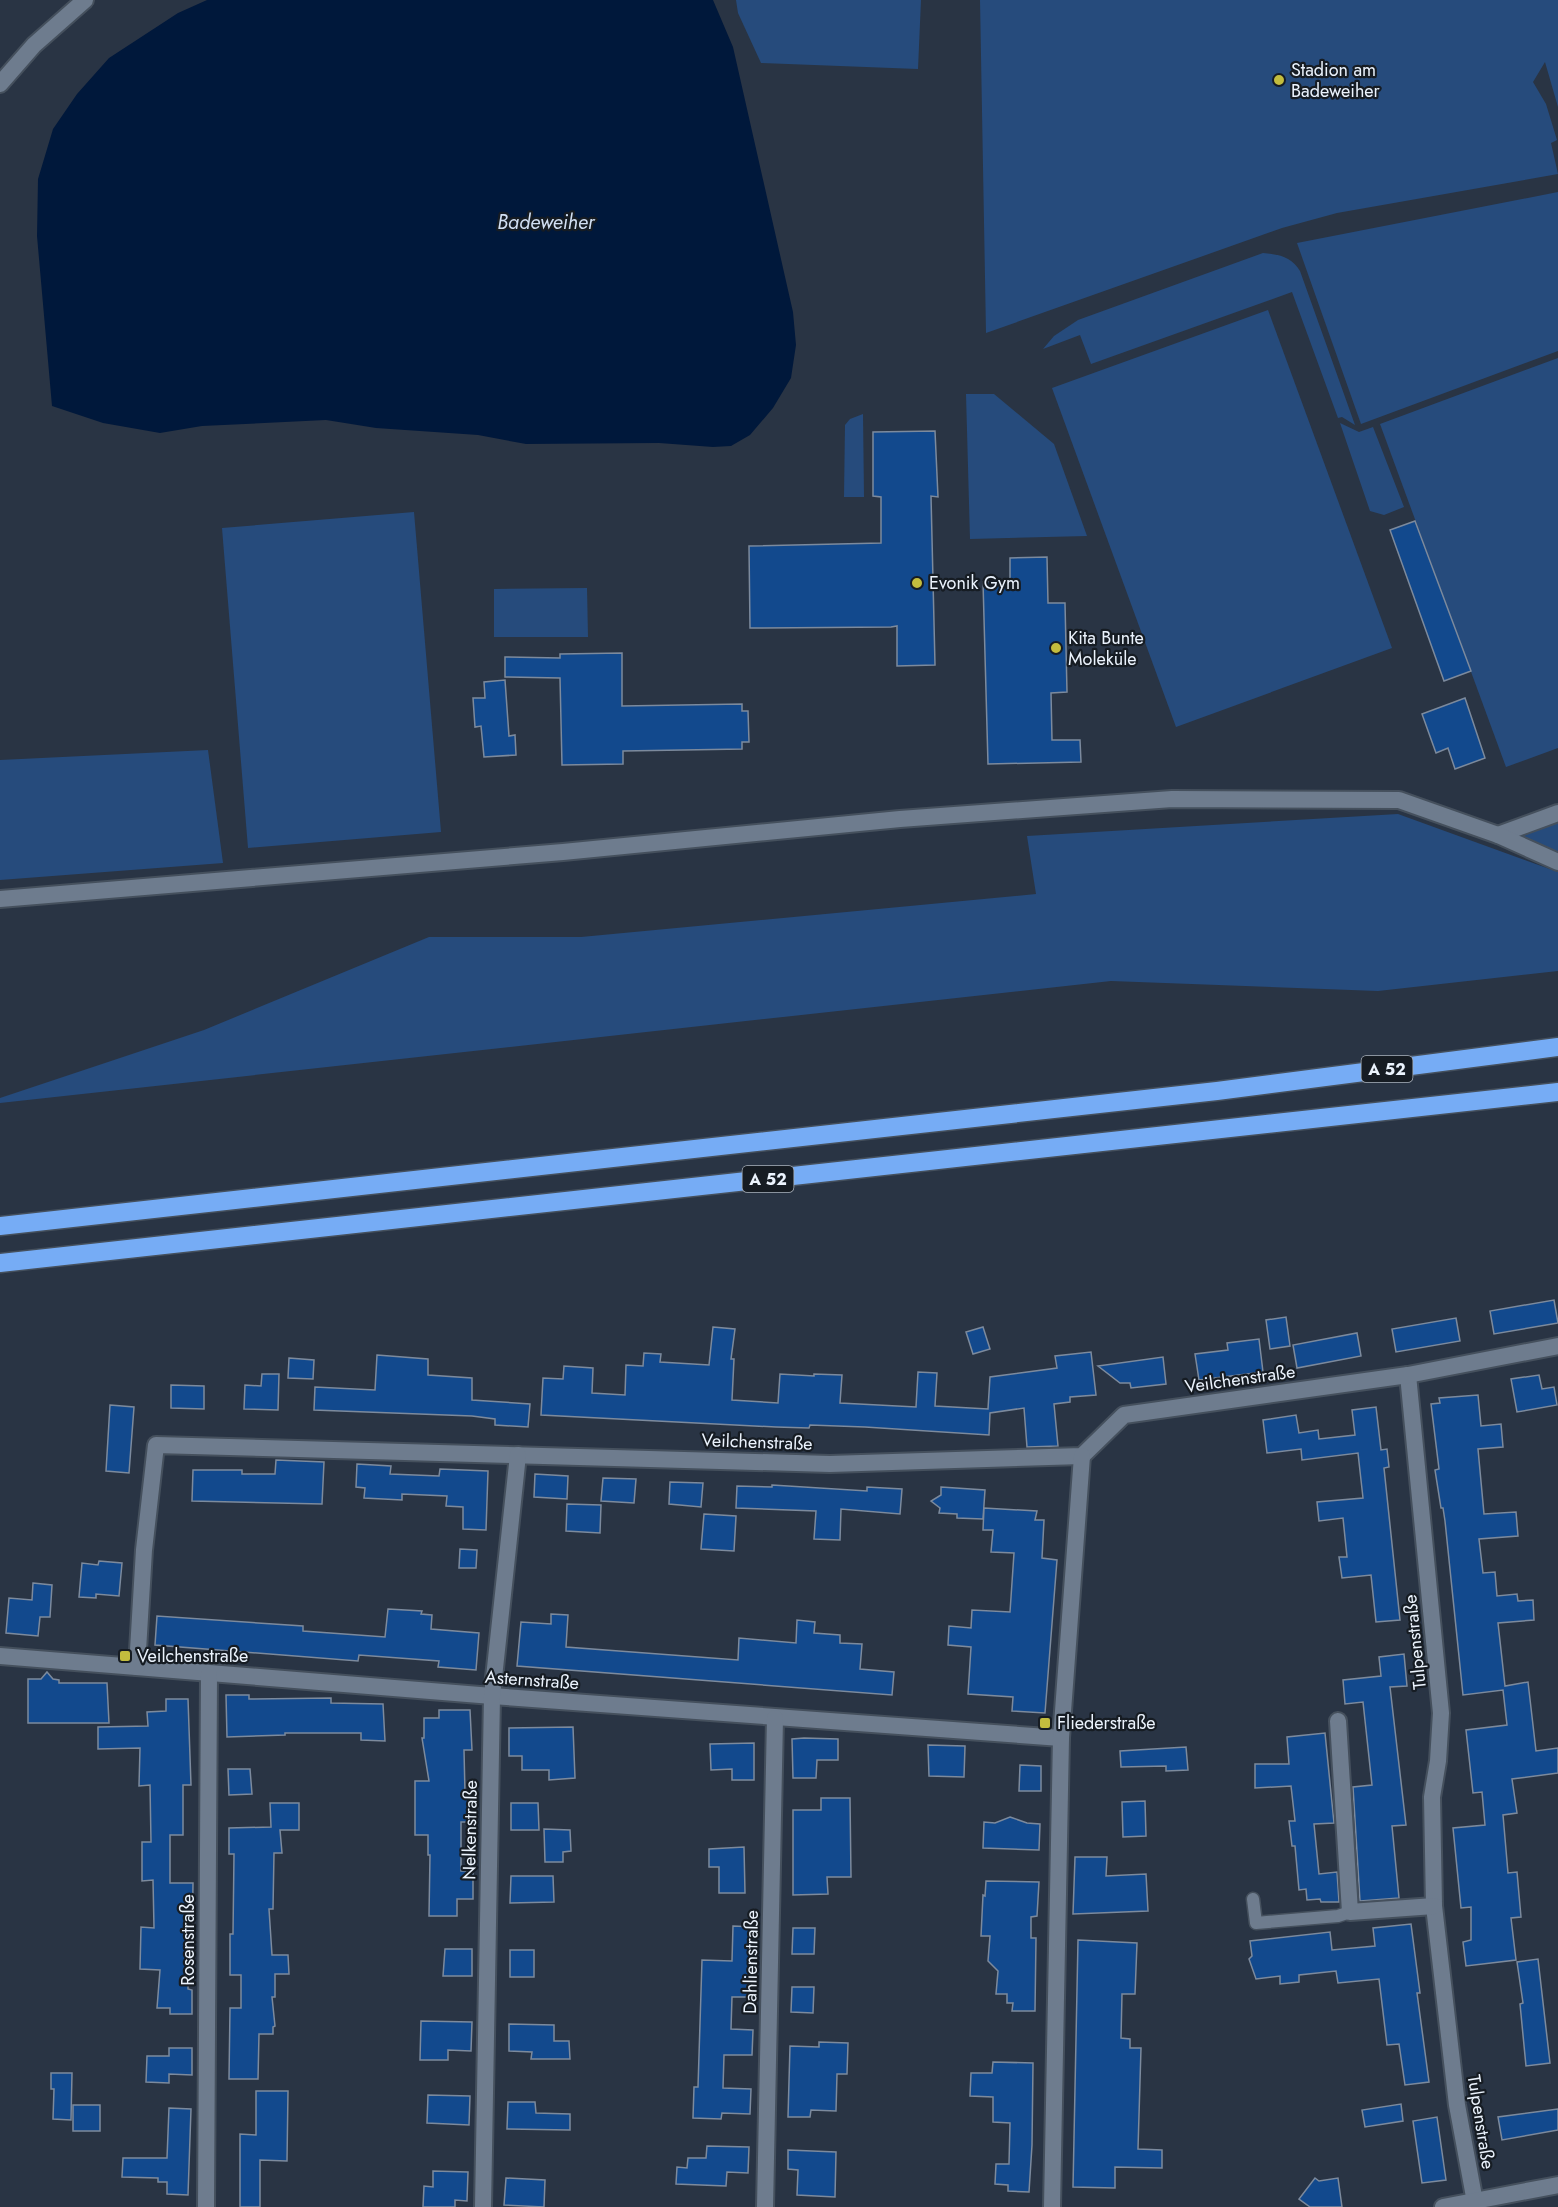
<svg xmlns="http://www.w3.org/2000/svg" width="1558" height="2207" font-family="Jost,sans-serif">
<style>
.green{fill:#264b7c}
.water{fill:#00183b}
.building{fill:#12498d;stroke:#7c8a9d;stroke-width:1.5}
.lines{fill:none;stroke-linecap:round;stroke-linejoin:round}
.service-casing{stroke:#45505d;stroke-width:15}
.minor-casing{stroke:#45505d;stroke-width:20}
.secondary-casing{stroke:#45505d;stroke-width:20}
.motorway-casing{stroke:#45505d;stroke-width:21}
.service{stroke:#6e7c8e;stroke-width:12}
.minor{stroke:#6e7c8e;stroke-width:16}
.secondary{stroke:#6e7c8e;stroke-width:16}
.motorway{stroke:#76acf5;stroke-width:18}
.poi-dot{fill:#c3bd3e;stroke:#161c23;stroke-width:2}
.labels{text-anchor:middle;stroke-width:4.5;stroke-linejoin:round;paint-order:stroke}
.shield{fill:#161c23;stroke:#abb2bc;stroke-width:1.5}
.shield-label{font-size:16px;font-weight:bold;fill:#ebf3fd}
.poi-label{font-size:18px;fill:#ebf3fd;stroke:#161c23;text-anchor:start}
.street-label{font-size:18px;fill:#ebf3fd;stroke:#161c23}
.water-label{font-size:20px;font-style:italic;fill:#d1dff3;stroke:#161c23}
</style>
<rect width="100%" height="100%" fill="#293444"/>
<g class="green">
<polygon points="736,0 921,0 918,69 761,63 738,13"/>
<polygon points="980,0 1558,0 1558,107 1545,62 1533,82 1546,104 1557,140 1551,143 1558,174 1337,213 1282,228 986,333"/>
<polygon points="1558,192 1558,351 1361,424 1297,243"/>
<path d="M1263 253C1278 254 1292 257 1300 271L1355 425 1342 417 1338 418 1292 292 1091 364 1080 335 1043 349 1054 336 1078 320Z"/>
<polygon points="1268,310 1392,648 1176,727 1052,388"/>
<polygon points="1558,358 1558,748 1506,767 1380,424"/>
<polygon points="966,394 994,394 1054,444 1087,536 970,539"/>
<polygon points="863,414 864,497 844,497 845,425 850,419"/>
<polygon points="1340,423 1359,432 1373,427 1404,507 1384,515 1370,511"/>
<polygon points="414,512 441,832 248,848 222,528"/>
<polygon points="587,588 588,637 494,637 494,589"/>
<polygon points="208,750 223,863 0,880 0,760"/>
<polygon points="1398,814 1558,872 1558,971 1378,991 1111,981 0,1103 0,1098 204,1030 429,937 581,937 1036,894 1027,836"/>
<polygon points="1558,821 1558,852 1521,836 1523,833"/>
</g>
<polygon class="water" points="207,0 713,0 733,47 793,312 796,345 791,378 773,408 750,435 731,446 713,447 659,443 526,444 478,435 376,428 326,420 202,426 160,433 103,423 52,406 37,236 38,179 53,129 77,94 109,58 178,13"/>
<g class="building">
<polygon points="935,431 938,497 931,496 935,665 897,666 897,626 891,627 750,628 749,546 881,543 881,497 873,496 873,432"/>
<polygon points="1415,521 1471,671 1444,681 1390,530"/>
<polygon points="1047,557 1048,603 1065,603 1067,692 1051,693 1052,740 1080,740 1081,762 988,764 983,582 1010,581 1010,558"/>
<polygon points="622,653 622,706 742,704 742,711 748,711 749,742 742,742 742,749 623,751 623,764 562,765 560,678 505,677 505,657 560,658 560,654"/>
<polygon points="505,680 509,736 515,735 516,755 484,757 481,726 475,727 473,698 485,698 484,682"/>
<polygon points="1465,698 1485,758 1455,769 1448,748 1436,753 1422,714"/>
<polygon points="1554,1300 1558,1323 1494,1334 1490,1311"/>
<polygon points="1286,1317 1290,1346 1270,1349 1266,1320"/>
<polygon points="1456,1318 1460,1341 1396,1352 1392,1329"/>
<polygon points="713,1327 735,1329 731,1359 734,1359 732,1400 778,1403 780,1374 814,1376 814,1374 842,1375 840,1403 916,1407 918,1372 937,1373 935,1406 988,1409 990,1377 1057,1368 1055,1356 1091,1352 1096,1395 1070,1397 1070,1402 1054,1404 1058,1446 1027,1447 1024,1408 990,1413 989,1435 865,1427 810,1425 809,1428 776,1427 541,1415 543,1378 563,1379 564,1366 593,1368 592,1393 625,1395 626,1365 643,1366 644,1353 661,1354 660,1362 709,1365"/>
<polygon points="983,1327 990,1349 973,1354 966,1332"/>
<polygon points="1357,1333 1361,1356 1297,1368 1293,1345"/>
<polygon points="1259,1339 1263,1372 1199,1380 1195,1354 1228,1350 1227,1343"/>
<polygon points="377,1355 428,1359 428,1375 472,1378 472,1400 530,1404 528,1427 495,1425 495,1419 472,1416 314,1410 315,1387 375,1390"/>
<polygon points="1163,1357 1166,1384 1131,1388 1130,1383 1120,1383 1098,1366"/>
<polygon points="289,1358 314,1360 313,1379 288,1378"/>
<polygon points="262,1374 279,1374 278,1410 244,1409 245,1385 261,1386"/>
<polygon points="1539,1375 1542,1389 1554,1387 1557,1405 1517,1412 1511,1379"/>
<polygon points="171,1385 204,1386 204,1409 171,1408"/>
<polygon points="1478,1395 1481,1426 1501,1424 1503,1447 1478,1449 1484,1514 1516,1512 1518,1536 1479,1539 1483,1573 1495,1572 1497,1596 1517,1594 1518,1601 1533,1600 1534,1620 1498,1623 1505,1686 1528,1682 1536,1751 1558,1748 1558,1773 1512,1779 1517,1813 1503,1815 1508,1873 1517,1872 1521,1917 1511,1918 1516,1960 1466,1966 1463,1942 1471,1940 1471,1907 1461,1908 1453,1828 1485,1825 1482,1792 1473,1793 1466,1730 1507,1725 1503,1690 1463,1695 1445,1521 1443,1508 1441,1508 1435,1470 1439,1469 1431,1404 1440,1403 1439,1398"/>
<polygon points="110,1405 134,1407 129,1473 106,1471"/>
<polygon points="1376,1407 1381,1450 1387,1449 1389,1467 1384,1468 1400,1620 1376,1622 1371,1575 1342,1578 1339,1557 1347,1557 1343,1518 1319,1521 1317,1502 1363,1498 1358,1453 1302,1460 1301,1449 1267,1453 1263,1420 1296,1415 1299,1433 1318,1430 1319,1439 1355,1435 1352,1410"/>
<polygon points="276,1460 324,1462 322,1504 192,1501 193,1470 242,1470 242,1474 275,1474"/>
<polygon points="357,1464 391,1466 390,1474 439,1476 440,1469 488,1471 486,1530 463,1529 463,1507 446,1506 447,1496 402,1494 402,1500 364,1498 365,1488 356,1487"/>
<polygon points="535,1474 568,1476 567,1499 534,1497"/>
<polygon points="603,1478 636,1479 634,1503 601,1501"/>
<polygon points="670,1482 703,1483 701,1507 669,1504"/>
<polygon points="772,1485 867,1491 867,1487 902,1489 900,1514 841,1509 840,1540 814,1539 816,1511 736,1508 737,1486 772,1487"/>
<polygon points="941,1487 985,1490 983,1519 957,1518 957,1514 939,1513 940,1508 931,1501 941,1495"/>
<polygon points="567,1504 601,1505 600,1533 566,1531"/>
<polygon points="984,1508 1037,1511 1035,1520 1044,1520 1042,1558 1057,1560 1045,1713 1012,1711 1013,1697 968,1694 971,1647 948,1645 949,1626 971,1628 972,1610 1010,1612 1014,1553 991,1552 993,1530 983,1530"/>
<polygon points="704,1514 736,1516 734,1551 701,1549"/>
<polygon points="460,1549 477,1550 476,1568 459,1568"/>
<polygon points="99,1561 122,1563 119,1596 96,1594 96,1598 79,1597 82,1563 98,1565"/>
<polygon points="33,1583 52,1585 50,1617 40,1617 38,1636 6,1633 9,1598 32,1600"/>
<polygon points="388,1609 422,1611 421,1614 432,1615 431,1629 479,1633 476,1670 438,1667 439,1661 359,1655 358,1661 155,1645 157,1616 303,1626 303,1631 385,1637"/>
<polygon points="551,1614 568,1615 566,1647 738,1660 739,1638 796,1643 797,1620 815,1622 814,1633 840,1635 840,1643 862,1644 860,1669 894,1672 892,1695 517,1666 521,1622 551,1624"/>
<polygon points="1404,1654 1407,1686 1390,1687 1406,1825 1392,1826 1399,1898 1360,1901 1353,1787 1372,1785 1363,1702 1345,1704 1343,1680 1381,1676 1379,1657"/>
<polygon points="47,1672 53,1679 59,1680 59,1683 107,1683 109,1723 28,1723 28,1679 41,1679"/>
<polygon points="226,1695 249,1695 249,1699 331,1698 331,1703 383,1704 385,1741 361,1740 361,1733 285,1733 285,1735 227,1737"/>
<polygon points="166,1699 188,1699 191,1785 183,1785 183,1835 170,1835 170,1883 193,1883 192,1955 188,1955 188,1989 192,1990 192,2014 170,2014 170,2008 157,2008 160,1970 140,1969 141,1927 154,1928 153,1880 142,1881 142,1842 151,1842 150,1785 139,1786 140,1748 98,1749 98,1727 148,1726 147,1712 166,1711"/>
<polygon points="439,1710 470,1710 472,1750 464,1750 465,1793 472,1793 473,1822 461,1822 461,1871 473,1871 473,1899 457,1899 457,1916 429,1916 430,1855 428,1855 428,1835 415,1835 415,1781 429,1781 422,1738 424,1738 424,1718 439,1718"/>
<polygon points="573,1727 575,1778 549,1780 549,1770 522,1770 522,1756 509,1756 509,1728"/>
<polygon points="1325,1733 1334,1823 1314,1824 1319,1874 1337,1872 1339,1902 1321,1902 1320,1899 1307,1900 1306,1889 1299,1890 1295,1846 1292,1846 1289,1821 1295,1821 1291,1786 1255,1788 1255,1764 1289,1764 1287,1737"/>
<polygon points="804,1738 838,1739 838,1760 817,1760 816,1778 793,1778 792,1739"/>
<polygon points="754,1743 754,1780 732,1780 732,1769 711,1770 710,1744"/>
<polygon points="928,1745 965,1746 964,1777 929,1776"/>
<polygon points="1186,1747 1188,1770 1166,1771 1166,1766 1121,1767 1120,1751"/>
<polygon points="1020,1765 1041,1766 1041,1791 1019,1791"/>
<polygon points="228,1769 250,1769 252,1794 229,1795"/>
<polygon points="821,1798 850,1798 851,1877 827,1877 828,1894 793,1895 793,1810 821,1810"/>
<polygon points="1145,1801 1146,1836 1123,1837 1122,1802"/>
<polygon points="270,1803 299,1803 299,1830 280,1830 282,1853 274,1853 273,1909 269,1909 272,1955 288,1955 289,1974 275,1974 275,1997 272,1997 275,2026 273,2027 273,2034 259,2034 258,2079 229,2079 230,2008 241,2008 241,1975 230,1975 230,1934 233,1934 234,1854 229,1854 229,1828 271,1827"/>
<polygon points="511,1803 538,1803 539,1830 511,1830"/>
<polygon points="1010,1817 1027,1823 1040,1824 1039,1850 983,1848 984,1822 995,1823"/>
<polygon points="544,1829 570,1830 571,1851 563,1852 563,1862 545,1862"/>
<polygon points="744,1847 745,1893 719,1893 719,1867 709,1867 709,1849"/>
<polygon points="1075,1857 1107,1857 1106,1876 1146,1874 1148,1911 1073,1914"/>
<polygon points="511,1876 553,1876 554,1902 510,1903"/>
<polygon points="986,1881 1039,1882 1037,1916 1031,1917 1031,1938 1036,1938 1035,2011 1012,2011 1013,2003 1007,2003 1007,1994 996,1994 998,1971 988,1961 990,1936 981,1936 983,1895 985,1896"/>
<polygon points="1411,1924 1420,1993 1417,1993 1429,2082 1405,2085 1399,2044 1387,2045 1379,1979 1338,1983 1336,1971 1299,1975 1299,1982 1280,1984 1280,1976 1256,1979 1249,1959 1252,1956 1250,1941 1330,1932 1332,1950 1375,1946 1373,1928"/>
<polygon points="733,1926 755,1927 754,1997 732,1997 731,2029 753,2030 752,2055 724,2055 723,2088 751,2089 750,2114 722,2113 721,2119 693,2118 694,2087 698,2087 702,1960 732,1961"/>
<polygon points="793,1928 815,1928 814,1954 792,1954"/>
<polygon points="1078,1940 1137,1943 1135,1994 1122,1994 1121,2038 1130,2039 1130,2048 1141,2048 1138,2149 1162,2150 1162,2168 1115,2167 1115,2188 1073,2187"/>
<polygon points="445,1949 472,1949 472,1976 443,1976"/>
<rect x="510" y="1950" width="24" height="27"/>
<polygon points="1538,1959 1550,2063 1526,2066 1520,2004 1523,2003 1517,1962"/>
<polygon points="792,1987 814,1987 813,2013 791,2012"/>
<polygon points="421,2021 472,2022 471,2051 448,2050 448,2060 420,2060"/>
<polygon points="509,2024 554,2025 554,2041 569,2041 570,2059 531,2059 532,2052 509,2051"/>
<polygon points="819,2042 848,2043 847,2074 837,2074 836,2111 811,2110 810,2117 788,2117 790,2046 819,2047"/>
<polygon points="169,2048 192,2048 192,2075 169,2074 169,2083 146,2082 147,2056 169,2056"/>
<polygon points="993,2062 1033,2063 1032,2145 1029,2192 1008,2191 1008,2185 995,2184 996,2164 1009,2164 1010,2123 993,2122 993,2097 970,2096 971,2073 992,2073"/>
<polygon points="51,2073 72,2073 71,2120 53,2119 54,2089 51,2089"/>
<polygon points="256,2091 288,2091 287,2161 260,2160 260,2207 240,2207 240,2134 256,2135"/>
<polygon points="428,2095 470,2096 469,2125 427,2123"/>
<polygon points="508,2102 535,2102 536,2113 570,2114 570,2130 507,2129"/>
<polygon points="1401,2104 1403,2121 1365,2127 1362,2110"/>
<rect x="73" y="2105" width="27" height="26"/>
<polygon points="169,2108 191,2109 188,2195 167,2194 167,2182 158,2182 158,2178 122,2177 123,2158 167,2158"/>
<polygon points="1558,2109 1558,2130 1502,2140 1498,2117"/>
<polygon points="1437,2117 1446,2180 1422,2183 1413,2121"/>
<polygon points="707,2146 749,2147 748,2173 727,2172 726,2186 676,2184 677,2167 687,2168 688,2158 706,2158"/>
<polygon points="788,2150 836,2152 835,2197 797,2195 798,2170 788,2169"/>
<polygon points="433,2171 468,2172 467,2201 455,2200 455,2207 423,2207 424,2186 433,2187"/>
<polygon points="506,2178 545,2180 544,2207 504,2205"/>
<polygon points="1315,2178 1319,2181 1338,2178 1342,2207 1310,2207 1299,2199"/>
</g>
<g class="lines">
<g class="service-casing">
<polyline id="service" points="1253,1899 1256,1923 1338,1916 1350,1912"/>
</g>
<g class="minor-casing">
<g id="minor">
<polyline points="1498,835 1558,813"/>
<polyline points="0,899 563,852 900,819 1172,799 1399,800 1498,835 1558,862"/>
<polyline points="1408,1375 1441,1713 1438,1761 1432,1797 1434,1906 1457,2105 1475,2202"/>
<polyline points="0,1656 492,1696 1061,1738"/>
<polyline points="137,1667 144,1550 156,1445 830,1464 1082,1456 1124,1415 1408,1375 1558,1346"/>
<polyline points="1338,1721 1350,1912 1434,1906"/>
<polyline points="206,2207 209,1674"/>
<polyline points="483,2207 492,1696 518,1455"/>
<polyline points="765,2207 775,1718"/>
<polyline points="1052,2207 1061,1738 1082,1456"/>
<polyline points="1443,2207 1558,2185"/>
</g>
</g>
<g class="secondary-casing">
<polyline id="secondary" points="0,84 34,45 85,0"/>
</g>
<g class="motorway-casing">
<g id="motorway">
<polyline points="0,1226 1217,1091 1558,1047"/>
<polyline points="0,1263 1558,1092"/>
</g>
</g>
<use href="#service" class="service"/>
<use href="#minor" class="minor"/>
<use href="#secondary" class="secondary"/>
<use href="#motorway" class="motorway"/>
</g>
<g class="poi-dot">
<circle cx="1279" cy="80" r="6"/>
<circle cx="917" cy="583" r="6"/>
<circle cx="1056" cy="648" r="6"/>
<rect x="119" y="1650" width="12" height="12" rx="3"/>
<rect x="1039" y="1717" width="12" height="12" rx="3"/>
</g>
<g class="labels">
<g class="shield">
<rect x="1361.5" y="1056" width="51" height="26" rx="4.5"/>
<rect x="742.5" y="1166" width="51" height="26" rx="4.5"/>
</g>
<g class="shield-label">
<text x="1387" y="1075">A 52</text>
<text x="768" y="1185">A 52</text>
</g>
<g class="poi-label">
<text x="1291" y="76">Stadion am<tspan x="1291" dy="21">Badeweiher</tspan></text>
<text x="929" y="589">Evonik Gym</text>
<text x="1068" y="644">Kita Bunte<tspan x="1068" dy="21">Moleküle</tspan></text>
<text x="137" y="1662">Veilchenstraße</text>
<text x="1057" y="1729">Fliederstraße</text>
</g>
<g class="street-label">
<text transform="translate(1240 1379) rotate(-8)" y="6">Veilchenstraße</text>
<text transform="translate(757 1442) rotate(2)" y="6">Veilchenstraße</text>
<text transform="translate(1415 1642) rotate(-96)" y="6">Tulpenstraße</text>
<text transform="translate(532 1680) rotate(4)" y="6">Asternstraße</text>
<text transform="translate(470 1830) rotate(-89)" y="6">Nelkenstraße</text>
<text transform="translate(188 1940) rotate(-90)" y="6">Rosenstraße</text>
<text transform="translate(751 1962) rotate(-89)" y="6">Dahlienstraße</text>
<text transform="translate(1481 2122) rotate(81)" y="6">Tulpenstraße</text>
</g>
<g class="water-label">
<text x="546" y="229">Badeweiher</text>
</g>
</g>
</svg>
